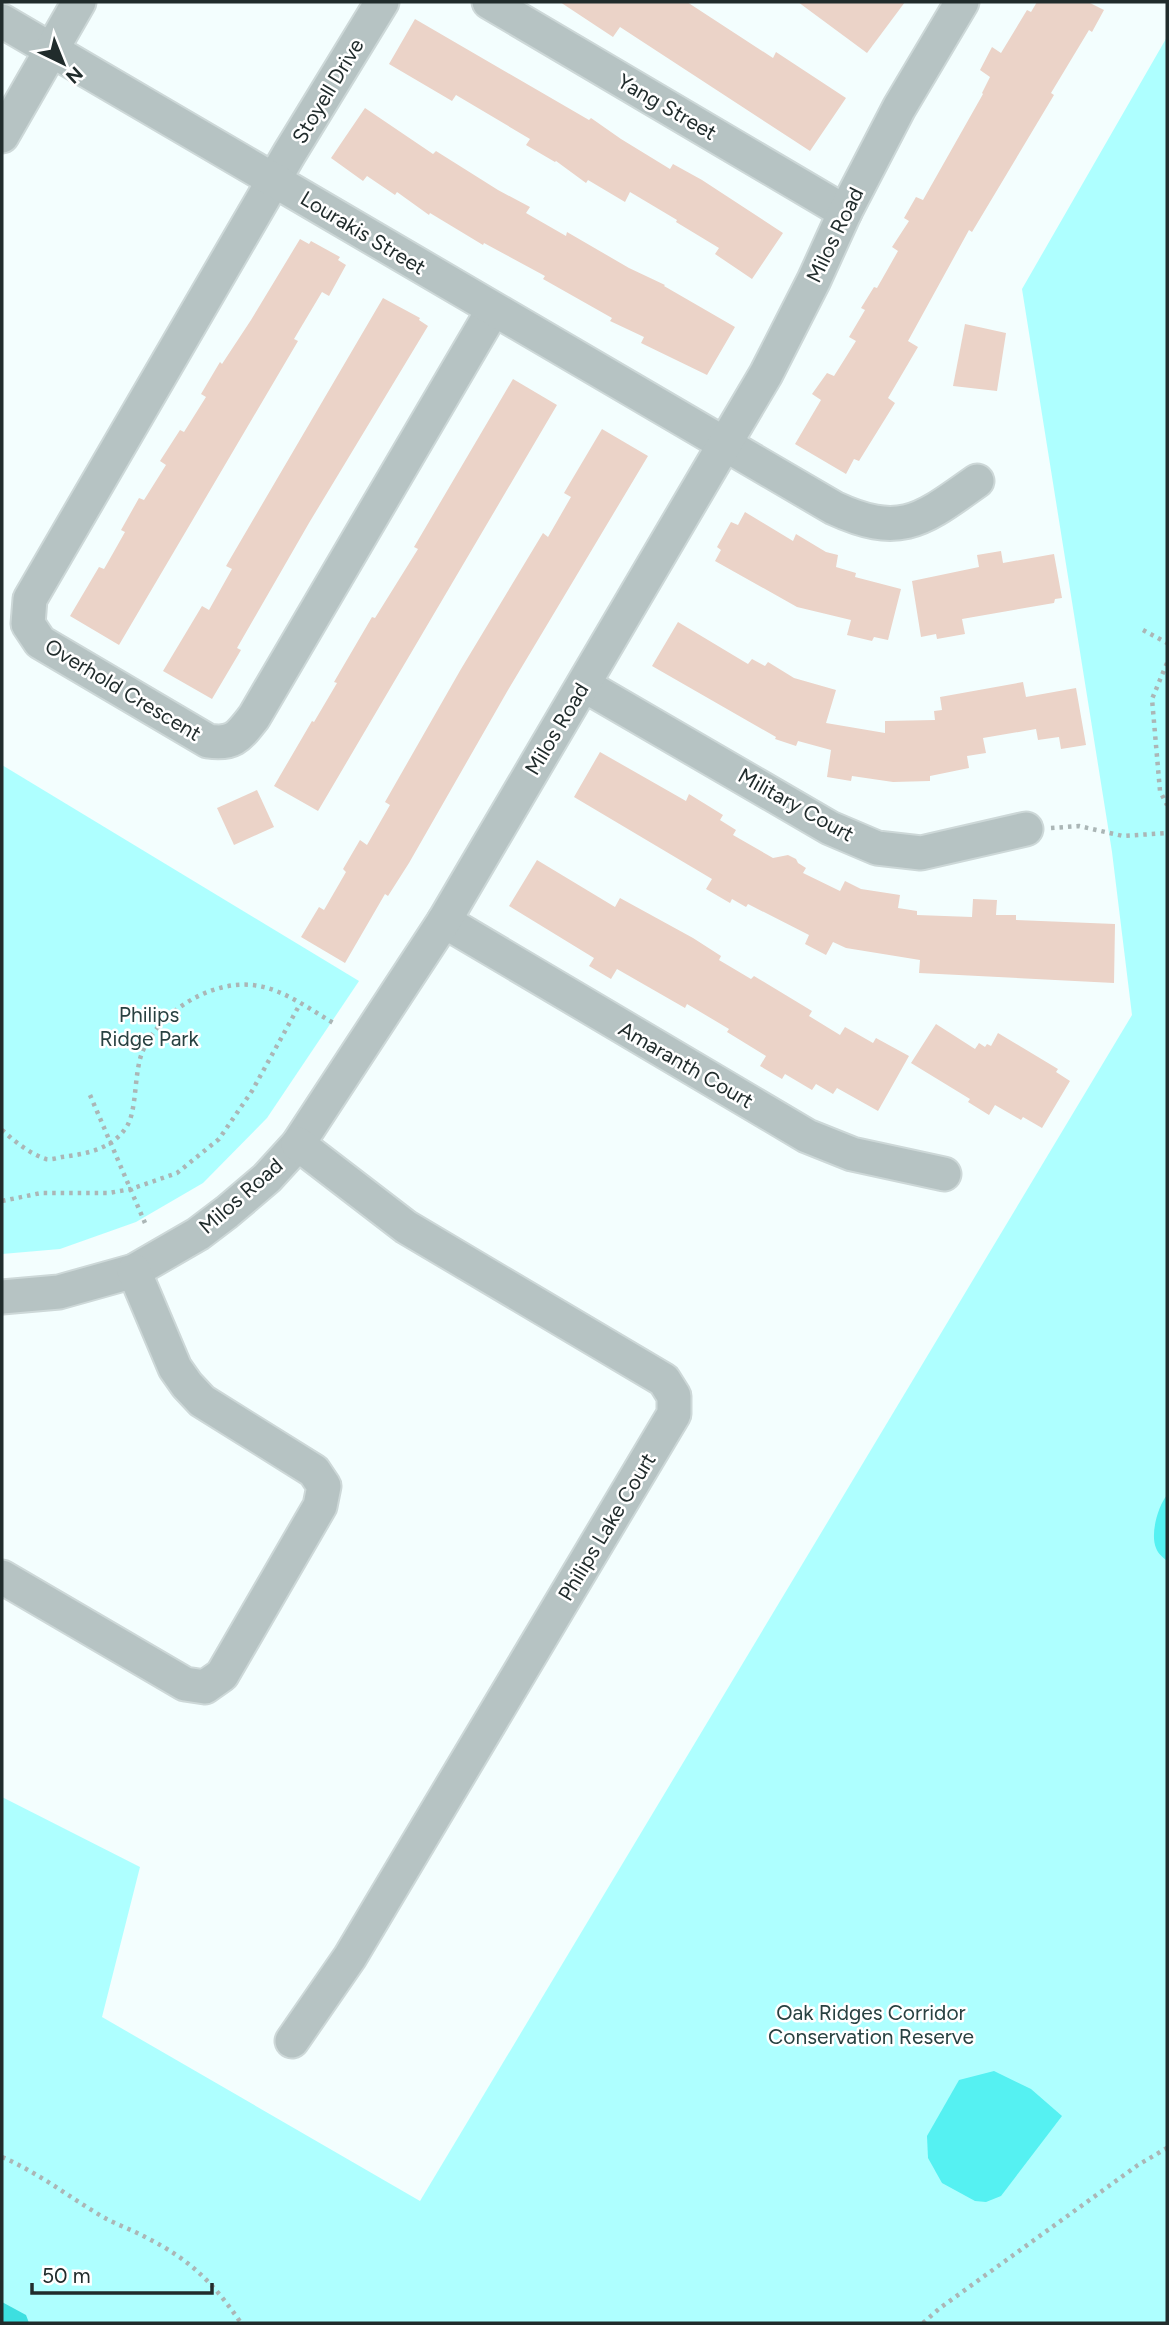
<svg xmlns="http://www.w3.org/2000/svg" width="1169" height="2325" font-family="Figtree,sans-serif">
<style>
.green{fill:#aeffff}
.forest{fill:#3ddfe0}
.water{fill:#55f1f2}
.building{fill:#ebd3c8}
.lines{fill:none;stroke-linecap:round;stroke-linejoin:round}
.minor-casing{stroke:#cdd8d8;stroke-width:37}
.path{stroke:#abb6b6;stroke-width:4.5;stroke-dasharray:3.5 5;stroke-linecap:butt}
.minor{stroke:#b6c3c3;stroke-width:33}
.labels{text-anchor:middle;stroke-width:5;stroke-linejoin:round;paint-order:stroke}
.street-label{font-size:21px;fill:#212c2c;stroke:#fff}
.park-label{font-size:21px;fill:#284141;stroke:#fff}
</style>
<rect width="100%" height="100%" fill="#f3fefe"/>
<g class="green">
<polygon points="1167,37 1167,2323 2,2323 2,1797 140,1867 102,2017 420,2201 1132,1015 1112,852 1022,289"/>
<polygon points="2,765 359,981 267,1118 203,1183 136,1222 60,1249 2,1254"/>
</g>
<polygon class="forest" points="2,2302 26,2315 29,2323 2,2323"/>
<g class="water">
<path d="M1167 1495V1561C1163 1557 1158 1554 1156 1548 1150 1534 1158 1506 1167 1495Z"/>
<polygon points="994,2071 1031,2089 1062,2116 1001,2196 986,2202 975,2201 942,2183 928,2158 927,2136 959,2080"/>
</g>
<g class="building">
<polygon points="560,2 687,2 773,58 776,52 846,98 810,151 620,27 613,37"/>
<polygon points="798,2 905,2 867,53"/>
<polygon points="1037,2 1088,2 1104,10 1092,32 1089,30 1051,93 1054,95 972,232 969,230 908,341 918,347 888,398 895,403 859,461 854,459 846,474 795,444 821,400 812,394 827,373 834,376 856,341 849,337 865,310 861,308 874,287 877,288 898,251 892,247 909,221 904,218 916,197 923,200 983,94 982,93 990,77 980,70 992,47 1001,53 1027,10 1031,12"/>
<polygon points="415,19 589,120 591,118 621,139 670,169 673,164 702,180 783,233 752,279 715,254 719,248 676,222 677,220 630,192 625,202 588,180 586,183 556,161 555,162 526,145 530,139 456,95 452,101 389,64"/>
<polygon points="365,108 433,154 436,151 498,190 530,207 526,213 566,236 567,232 629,268 665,285 664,286 735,327 707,375 641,343 644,337 610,321 612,318 543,279 545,276 484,243 483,245 430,213 429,215 397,192 395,195 367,176 363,181 331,158"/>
<polygon points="300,239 309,244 311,241 340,257 338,260 346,265 329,296 322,292 294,339 298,341 119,645 70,616 99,567 104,569 112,555 125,532 121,530 139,498 144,500 166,465 160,461 180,430 184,432 206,397 201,394 220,362 222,364 251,320"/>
<polygon points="383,298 420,318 419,320 428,326 309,523 237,648 241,650 212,699 163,671 202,606 209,610 232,569 226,566"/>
<polygon points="965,324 1006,333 997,391 953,386"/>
<polygon points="513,379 557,405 318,811 274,786 312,721 314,722 337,683 334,682 372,617 375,618 418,549 414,547"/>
<polygon points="602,429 648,456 508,690 409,863 388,896 385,894 345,963 301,937 319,907 324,910 346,872 343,869 360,840 367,845 390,805 385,802 461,669 543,533 548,537 571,497 564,493"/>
<polygon points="745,512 793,541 796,534 826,552 838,555 836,567 856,573 855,577 901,589 888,640 874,637 872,641 847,635 851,620 797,607 715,561 721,550 717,547 731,522 738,525"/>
<polygon points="1001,551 1003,563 1054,554 1062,598 1055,599 1054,603 962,619 965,634 937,639 936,634 921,637 912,581 979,567 977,555"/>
<polygon points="678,622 748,664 752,659 765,666 768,662 794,678 836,690 826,723 885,733 885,721 935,720 934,711 942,710 940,697 1023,682 1026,697 1076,688 1086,745 1061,749 1059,737 1038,740 1036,729 983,738 986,753 967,756 969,768 930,776 930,781 893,782 852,776 851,781 827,777 831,750 798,741 796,746 775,739 776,737 652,666"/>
<polygon points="600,752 686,801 689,794 723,815 720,820 736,830 733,835 773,858 788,855 796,859 798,863 806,868 803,873 840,891 845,881 861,889 900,895 898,908 917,911 917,915 972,917 973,899 997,900 996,915 1016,915 1016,920 1115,924 1114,983 919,973 920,960 846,948 833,942 826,955 805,944 809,935 748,904 746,907 732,899 730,903 706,889 712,879 574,797"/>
<polygon points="257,790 274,827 234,845 217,808"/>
<polygon points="537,860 615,907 620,898 693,938 721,956 719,960 751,979 754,976 812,1011 809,1016 840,1035 845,1027 873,1043 876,1038 909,1056 878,1111 837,1088 833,1094 816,1084 812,1090 785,1074 782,1079 760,1066 766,1056 727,1032 729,1029 687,1004 685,1008 617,969 611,979 589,966 594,958 509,906"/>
<polygon points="936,1024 975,1049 979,1043 985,1047 987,1044 991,1046 998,1033 1058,1069 1056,1072 1070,1081 1042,1128 1023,1117 1021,1120 995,1105 989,1115 968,1102 970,1099 911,1063"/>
</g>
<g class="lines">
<g class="minor-casing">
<g id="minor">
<path d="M382 2 289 154 30 599 28 624 40 642 208 741C234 745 239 736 254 717L493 310"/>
<polyline points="489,2 845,212"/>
<path d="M2 21 834 508C901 539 922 520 977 481"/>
<polyline points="2,136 79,2"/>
<polyline points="584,685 830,828 877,848 921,853 1026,829"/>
<polyline points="444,921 807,1136 852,1154 944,1174"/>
<polyline points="2,1297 59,1292 134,1271 198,1234 227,1212 267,1178 298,1144 444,921 724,445 766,374 814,280 845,212 899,108 962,2"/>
<polyline points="2,1577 185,1684 205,1687 222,1675 320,1506 324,1486 314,1471 202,1401 187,1385 175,1368 134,1271"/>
<polyline points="292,2041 350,1957 674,1414 674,1396 664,1380 406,1227 298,1144"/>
</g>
</g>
<g class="path">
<polyline points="1143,630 1167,643"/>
<polyline points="1167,663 1152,699 1160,791 1167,805"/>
<polyline points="1051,828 1079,826 1123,836 1167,833"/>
<polyline points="90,1095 145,1223"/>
<path d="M2 1130C14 1141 30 1154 46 1159 51 1160 57 1158 62 1157 86 1154 113 1149 127 1126 137 1110 134 1073 142 1053 158 1012 214 977 259 986 286 991 311 1010 335 1024"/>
<polyline points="2,1201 41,1193 109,1193 131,1189 177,1173 219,1139 252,1091 300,1004"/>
<path d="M2 2157C39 2173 69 2197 103 2217 117 2225 133 2230 147 2238 191 2260 214 2284 241 2323"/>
<polyline points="923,2323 940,2308 1138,2165 1167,2148"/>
</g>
<use href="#minor" class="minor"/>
</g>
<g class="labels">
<g class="street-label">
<text transform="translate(328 91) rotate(-59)" y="7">Stoyell Drive</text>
<text transform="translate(667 107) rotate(30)" y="7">Yang Street</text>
<text transform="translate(363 233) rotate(31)" y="7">Lourakis Street</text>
<text transform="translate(835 235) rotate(-64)" y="7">Milos Road</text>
<text transform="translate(123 690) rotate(31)" y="7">Overhold Crescent</text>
<text transform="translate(557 729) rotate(-59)" y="7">Milos Road</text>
<text transform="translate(796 805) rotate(29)" y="7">Military Court</text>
<text transform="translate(686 1065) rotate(30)" y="7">Amaranth Court</text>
<text transform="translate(241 1196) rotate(-41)" y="7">Milos Road</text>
<text transform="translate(607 1527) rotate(-59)" y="7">Philips Lake Court</text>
</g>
<g class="park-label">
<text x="149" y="1022">Philips<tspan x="149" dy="24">Ridge Park</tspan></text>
<text x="871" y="2020">Oak Ridges Corridor<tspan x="871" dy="24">Conservation Reserve</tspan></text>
</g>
</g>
<rect width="1169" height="2325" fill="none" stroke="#212c2c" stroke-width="7"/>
<g transform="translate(63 63) rotate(137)" stroke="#ffffff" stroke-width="5" paint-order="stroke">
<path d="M0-5L12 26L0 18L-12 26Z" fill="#212c2c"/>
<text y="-10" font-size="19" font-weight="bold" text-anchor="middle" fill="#212c2c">N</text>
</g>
<path d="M32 2283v10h180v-10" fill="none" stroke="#212c2c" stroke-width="3.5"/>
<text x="42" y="2283" font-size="21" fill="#212c2c" stroke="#ffffff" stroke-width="5" paint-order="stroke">50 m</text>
</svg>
